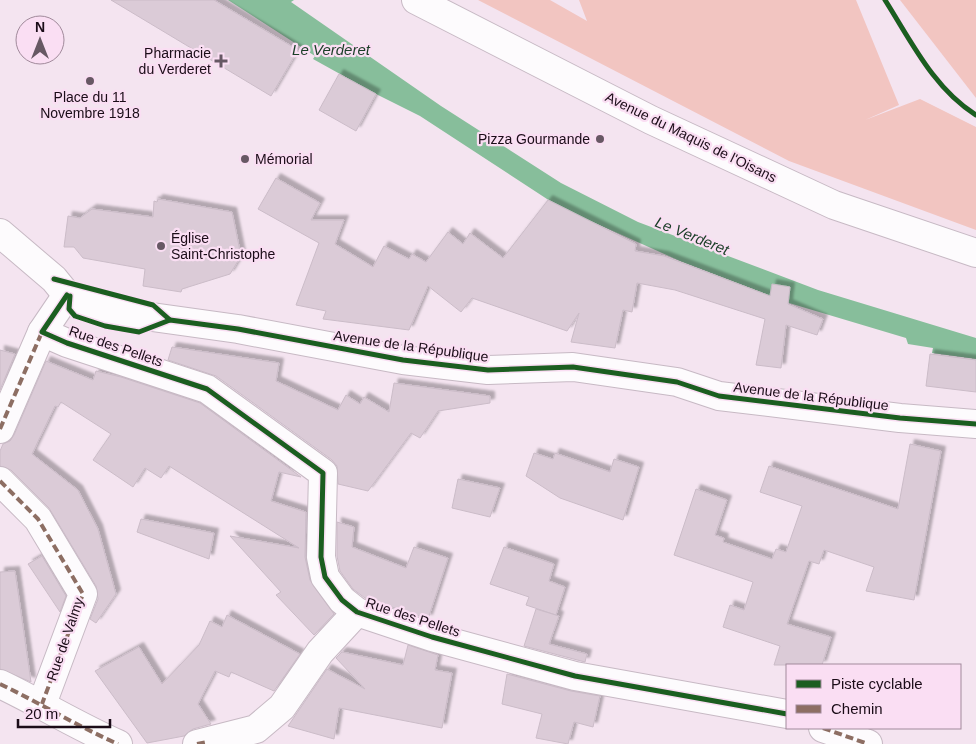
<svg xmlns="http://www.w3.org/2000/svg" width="976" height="744" font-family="Helvetica,sans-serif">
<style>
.green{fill:#f2c5c1}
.water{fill:#87be9b}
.building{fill:#dbcbd7;stroke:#cbbcc8;filter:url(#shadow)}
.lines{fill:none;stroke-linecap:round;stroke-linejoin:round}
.street-casing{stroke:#c7b9c4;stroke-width:30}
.secondary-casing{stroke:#c7b9c4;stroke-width:30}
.street{stroke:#fdfbfd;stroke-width:28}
.secondary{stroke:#fdfbfd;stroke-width:28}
.quiet{stroke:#8d6e63;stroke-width:4;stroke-dasharray:8 4;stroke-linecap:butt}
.cycleway-casing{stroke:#fadef3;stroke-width:8}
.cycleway{stroke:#1b5e20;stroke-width:5}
.poi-dot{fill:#675864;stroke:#fadef3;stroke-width:2}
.labels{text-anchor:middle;stroke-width:4.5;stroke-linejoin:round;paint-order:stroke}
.poi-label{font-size:14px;fill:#1b0c18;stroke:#fadef3;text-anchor:end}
.street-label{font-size:14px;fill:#1b0c18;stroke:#fadef3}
.water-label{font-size:15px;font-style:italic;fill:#1a3e27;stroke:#fadef3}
</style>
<defs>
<filter id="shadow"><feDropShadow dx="4.5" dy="-4.5" stdDeviation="1" flood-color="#0004"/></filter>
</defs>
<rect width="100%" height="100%" fill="#f4e4f0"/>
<g class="green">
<polygon points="478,0 550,0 587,21 579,0 856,0 899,105 865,120 920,99 976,127 976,230 789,161"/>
<polygon points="900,0 976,0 976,98"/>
</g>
<polygon class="water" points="228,0 294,0 291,2 441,106 561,183 638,222 818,290 976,338 976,359 932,353 933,348 908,344 906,338 789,303 680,261 586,219 547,199 420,116 376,94 313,59 315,56"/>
<g class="building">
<polygon points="111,0 214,0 298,50 271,96"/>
<polygon points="339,74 376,94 356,131 319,110"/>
<polygon points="276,178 320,203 311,220 344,220 335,244 373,267 384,246 409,259 412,254 426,262 448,232 463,244 470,233 503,258 548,200 636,244 635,251 664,256 770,296 772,284 790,287 788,304 823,319 817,335 786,325 781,368 756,365 765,319 675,290 637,283 632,312 623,310 615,348 571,342 579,313 567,331 472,298 461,312 428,286 409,330 323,319 326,311 296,305 319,243 258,209"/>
<polygon points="158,199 232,212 241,256 230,274 182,289 181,292 143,286 145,269 83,258 74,247 64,247 68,216 80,218 92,209 153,217 154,201 157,202"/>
<polygon points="172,347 279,363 276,381 338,410 346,395 360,404 364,397 389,412 394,383 490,396 490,403 438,411 420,438 411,433 368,491 338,484 337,466 332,460 216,376 168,360"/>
<polygon points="0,350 15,354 0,390"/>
<polygon points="930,354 976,360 976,392 926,386"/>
<polygon points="46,361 93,380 96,371 121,377 200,403 301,477 279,472 271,501 306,512 305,557 310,580 334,614 314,635 276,595 281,592 230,536 299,548 169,466 161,478 145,468 133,487 93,460 111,434 61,402 58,407 55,406 32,454 78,490 98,529 116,594 96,623 90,619 98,599 96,586 49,508 11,470 0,466 0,451 3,444 10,441 14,435"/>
<polygon points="910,444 941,451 914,600 866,591 874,567 824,550 819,564 809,561 787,624 831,637 822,665 774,665 780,646 723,627 730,605 744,610 753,582 674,555 696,489 727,500 715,535 724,538 723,542 772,559 776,549 786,552 802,506 760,492 769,466 898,509"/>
<polygon points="534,453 553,459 555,453 610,472 614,459 639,467 623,520 560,498 526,476"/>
<polygon points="458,479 500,488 490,517 452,508"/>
<polygon points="141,519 214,533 209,559 137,532"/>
<polygon points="337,522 354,527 352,547 406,568 414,547 448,558 428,619 365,598 353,589 340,571 337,556"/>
<polygon points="504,547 554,564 549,581 565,587 556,615 526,605 529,597 490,584"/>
<polygon points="42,556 66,596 60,612 28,564"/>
<polygon points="15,571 31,682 0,669 0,572"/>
<polygon points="536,609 559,616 549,644 587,654 585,662 524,646"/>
<polygon points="227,615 300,654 274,691 231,672 229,677 215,671 198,704 211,724 193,729 184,736 147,743 95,671 139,647 162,684 199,645 210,621 222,627"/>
<polygon points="408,645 438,655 435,670 452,673 442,728 339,708 334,739 288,726 327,669 365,689 336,658 342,652 403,665"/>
<polygon points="507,674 571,691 600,696 593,727 574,722 568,744 536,738 542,714 502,704"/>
</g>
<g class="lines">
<g class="street-casing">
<g id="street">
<polyline points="67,295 42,332 67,343 207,389 323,473 321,557 325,577 342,600 357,612 432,637 575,676 787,714"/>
<polyline points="0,429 42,332"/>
<polyline points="0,481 38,519 83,594 42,704"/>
<path d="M0 684C40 703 77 726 118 744"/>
<polyline points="823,728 868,744"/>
<polyline points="197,744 256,729 282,707 320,652 357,612"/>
</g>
</g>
<g class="secondary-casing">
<g id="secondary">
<polyline points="416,0 651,120 834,205 976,253"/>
<polyline points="0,233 54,279 67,295 109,311 238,329 403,360 488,370 573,367 677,382 719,396 900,418 976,424"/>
</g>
</g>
<use href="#street" class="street"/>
<use href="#secondary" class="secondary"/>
<g class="quiet">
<polyline points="0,429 42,332"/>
<polyline points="0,481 38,519 83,594 42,704"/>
<path d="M0 684C40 703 77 726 118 744"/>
<polyline points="823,728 868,744"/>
<polyline points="197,744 207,742"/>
</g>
<g class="cycleway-casing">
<g id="cycleway">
<path d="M885 0C911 41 934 89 976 115"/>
<polyline points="54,279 153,305 170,320 139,332 105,326 75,316 69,309 70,296"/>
<polyline points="67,295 42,332 67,343 207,389 323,473 321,557 325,577 342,600 357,612 432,637 575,676 787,714"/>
<polyline points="170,320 238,329 403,360 488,370 573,367 677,382 719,396 900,418 976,424"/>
</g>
</g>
<use href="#cycleway" class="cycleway"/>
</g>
<g class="poi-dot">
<path d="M218.5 53.5h5v5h5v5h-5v5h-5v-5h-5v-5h5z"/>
<circle cx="90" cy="81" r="5"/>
<circle cx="600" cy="139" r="5"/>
<circle cx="245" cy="159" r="5"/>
<circle cx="161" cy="246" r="5"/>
</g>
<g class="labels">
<g class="poi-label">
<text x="211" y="58">Pharmacie<tspan x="211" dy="16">du Verderet</tspan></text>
<text x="90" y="102" text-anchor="middle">Place du 11<tspan x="90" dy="16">Novembre 1918</tspan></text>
<text x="590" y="144">Pizza Gourmande</text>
<text x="255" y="164" text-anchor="start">Mémorial</text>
<text x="171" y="243" text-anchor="start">Église<tspan x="171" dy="16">Saint-Christophe</tspan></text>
</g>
<g class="street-label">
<text transform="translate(691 137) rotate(26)" y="5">Avenue du Maquis de l'Oisans</text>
<text transform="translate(116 346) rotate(19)" y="5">Rue des Pellets</text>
<text transform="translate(411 346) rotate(8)" y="5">Avenue de la République</text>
<text transform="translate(811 396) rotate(7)" y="5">Avenue de la République</text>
<text transform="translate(413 617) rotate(18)" y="5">Rue des Pellets</text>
<text transform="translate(65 639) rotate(-71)" y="5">Rue de Valmy</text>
</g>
<g class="water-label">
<text x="331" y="55">Le Verderet</text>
<text transform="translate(692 236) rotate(22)" y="5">Le Verderet</text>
</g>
</g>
<rect x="786" y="664" width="175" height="65" fill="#fadef3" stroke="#a18a9b"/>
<rect x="796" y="680" width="25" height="8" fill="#1b5e20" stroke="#a18a9b"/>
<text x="831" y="689" font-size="15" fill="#1b0c18">Piste cyclable</text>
<rect x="796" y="705" width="25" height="8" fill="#8d6e63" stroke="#a18a9b"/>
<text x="831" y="714" font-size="15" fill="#1b0c18">Chemin</text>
<g transform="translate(40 40)"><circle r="24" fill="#fadef3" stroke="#a18a9b"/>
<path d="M0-4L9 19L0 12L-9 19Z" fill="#675864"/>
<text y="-8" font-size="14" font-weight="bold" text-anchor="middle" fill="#1b0c18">N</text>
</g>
<path d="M18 719v8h92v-8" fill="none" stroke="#1b0c18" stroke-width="2.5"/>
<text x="25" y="719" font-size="15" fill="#1b0c18" stroke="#fadef3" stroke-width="4" paint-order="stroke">20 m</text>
</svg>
